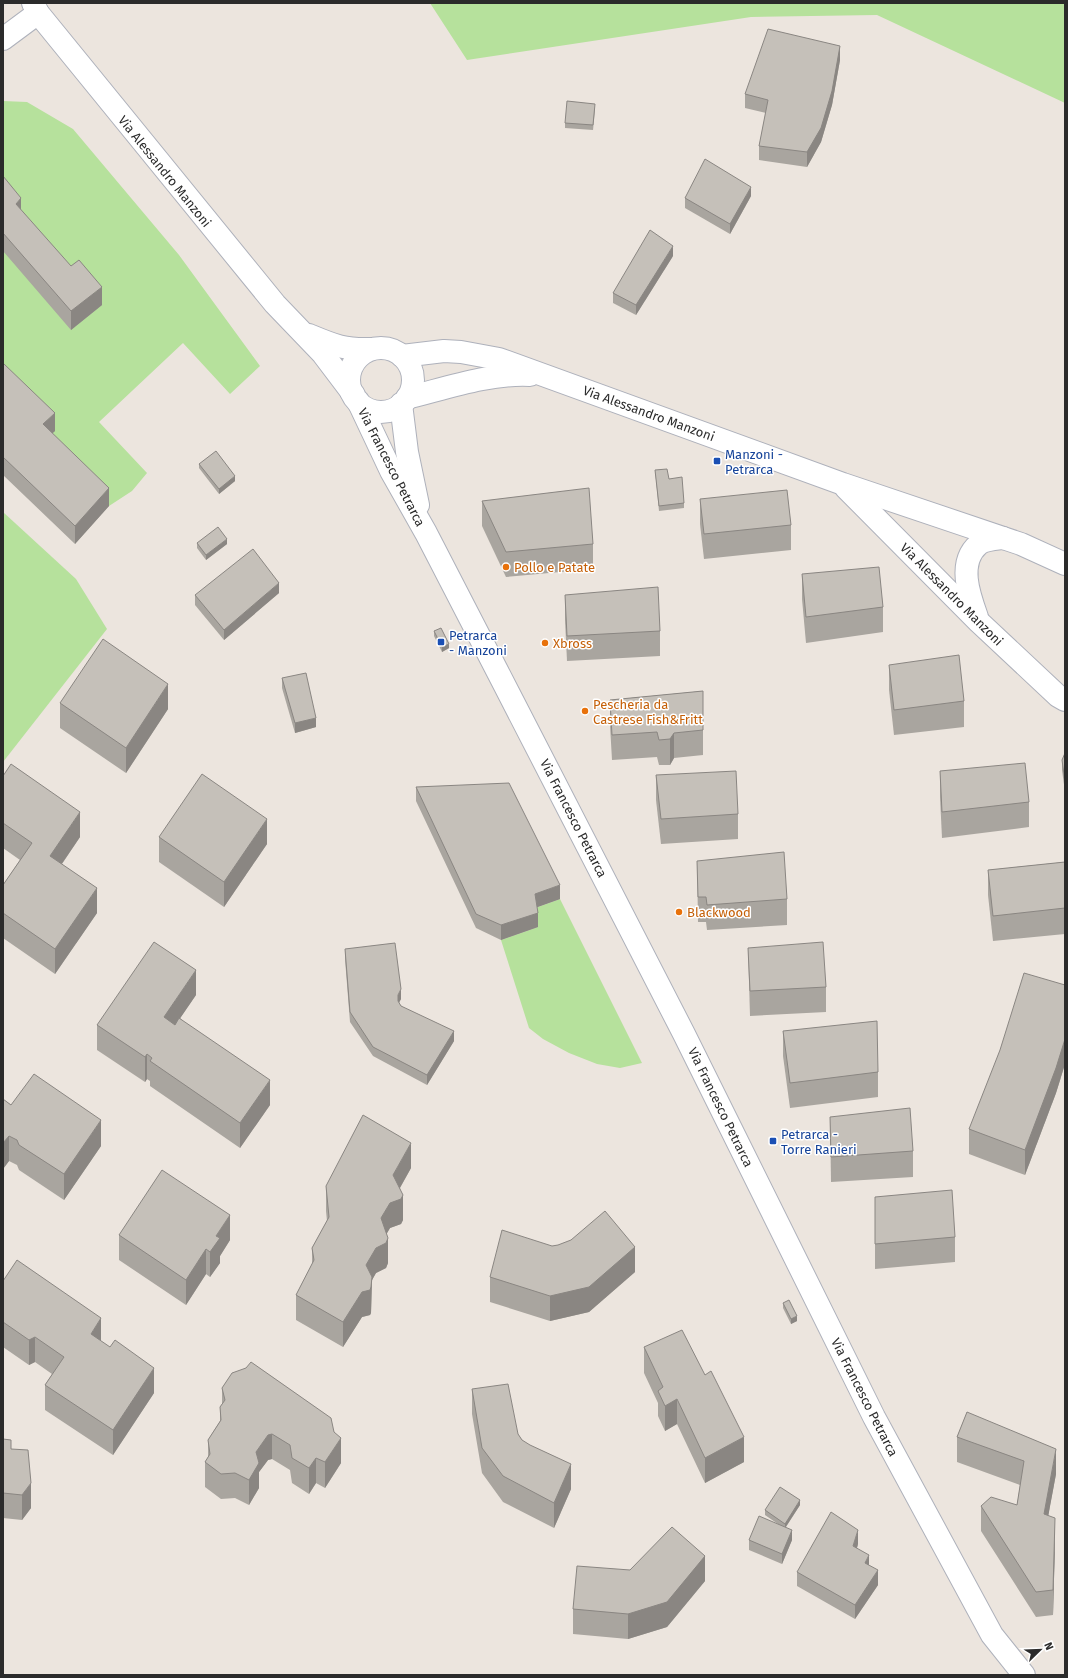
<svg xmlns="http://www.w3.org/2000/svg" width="1068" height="1678" font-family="'Fira Sans',sans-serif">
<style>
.green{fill:#b6e19c}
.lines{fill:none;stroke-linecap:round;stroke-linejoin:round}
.minor-casing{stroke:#aeb1bb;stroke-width:24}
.tertiary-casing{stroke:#aeb1bb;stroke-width:24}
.minor{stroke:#fff;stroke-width:22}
.tertiary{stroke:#fff;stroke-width:22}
.wall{fill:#a9a59f}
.shaded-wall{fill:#8a8682}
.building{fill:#c5c0b9;stroke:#8a8682}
.transit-dot{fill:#1a4fb4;stroke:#fff;stroke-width:1.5}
.food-dot{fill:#e8710a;stroke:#fff;stroke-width:1.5}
.labels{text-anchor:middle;stroke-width:3;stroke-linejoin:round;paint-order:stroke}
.street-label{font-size:13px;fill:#2b2b2b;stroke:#fff}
.transit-label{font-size:13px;fill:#164399;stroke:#fff;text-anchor:start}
.food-label{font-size:13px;fill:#c56008;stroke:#fff;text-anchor:start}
</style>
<rect width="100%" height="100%" fill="#ece5de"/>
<g class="green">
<polygon points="430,3 1065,3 1065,103 877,15 751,17 467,60"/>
<polygon points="3,101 27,102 73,129 179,255 260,366 230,394 183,343 99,422 147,473 132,491 109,506 43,442 3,382"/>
<polygon points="3,512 76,579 107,629 3,762"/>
<polygon points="560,899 642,1063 620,1068 597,1064 569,1053 543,1039 529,1028 501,940 538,927 535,908"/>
</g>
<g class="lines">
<g class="minor-casing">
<polyline id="minor" points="3,39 38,13"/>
</g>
<g class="tertiary-casing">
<g id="tertiary">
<polyline points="33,3 38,13 275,304 323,354 354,395"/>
<path d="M309 335C333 345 344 350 371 349"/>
<circle cx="381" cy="380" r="32"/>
<polyline points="402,356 444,351 461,352 499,359 843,484 1021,544 1065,564"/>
<path d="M407 398C447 388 489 373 530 375"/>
<polyline points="358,401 391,471 426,533 505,686 684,1034 874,1417 992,1635 1024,1675"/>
<polyline points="401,404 407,452 418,505"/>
<polyline points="846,488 979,622 1058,696 1065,700"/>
<path d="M977 617C969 595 957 562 979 544 984 540 996 539 1003 538"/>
</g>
</g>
<use href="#minor" class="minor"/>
<use href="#tertiary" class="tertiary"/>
</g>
<g class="wall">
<polygon points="840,60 832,105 821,142 807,167 759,160 759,146 766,113 745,108 745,94"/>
<polygon points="595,109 593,130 565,128 565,123"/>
<polygon points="3,176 21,210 102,305 71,330 3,251"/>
<polygon points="751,196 730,234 685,208 685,198"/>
<polygon points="673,256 636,315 613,303 613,293"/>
<polygon points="3,363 55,431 52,433 109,506 75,544 3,475"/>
<polygon points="199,464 235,481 219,494 199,468"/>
<polygon points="655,470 669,479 684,503 684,508 659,511"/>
<polygon points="700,499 791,525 791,550 704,559 700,524"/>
<polygon points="482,501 593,544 593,569 506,577 482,526"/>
<polygon points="197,543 227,544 206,560 197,548"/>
<polygon points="802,574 883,607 883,632 806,643 802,599"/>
<polygon points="279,593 224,640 195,605 195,595"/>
<polygon points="565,595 660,631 660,656 567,661 565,620"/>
<polygon points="434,631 449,648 442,652 434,636"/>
<polygon points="889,665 964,701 964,727 894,735 889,690"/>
<polygon points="282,678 316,727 295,733 282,688"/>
<polygon points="703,691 703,755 674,758 670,765 659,765 657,757 612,760 610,725 610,700"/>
<polygon points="60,703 168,709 126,773 60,728"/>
<polygon points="1065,753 1065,792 1062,770 1062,760"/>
<polygon points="940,771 1029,802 1029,827 942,838 940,797"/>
<polygon points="656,775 738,814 738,839 661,844 656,800"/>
<polygon points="3,776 80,837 62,864 97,913 55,974 3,938 3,885 20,860 3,848"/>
<polygon points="416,787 560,899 537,907 538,927 501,940 476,928 416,801"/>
<polygon points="159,837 267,844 224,907 159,862"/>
<polygon points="697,861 787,899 787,925 707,930 706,922 698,922"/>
<polygon points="1065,862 1065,934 993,941 988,895 988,870"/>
<polygon points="748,948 826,987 826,1012 750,1016"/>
<polygon points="345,949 401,999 399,1003 401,1006 454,1041 427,1085 373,1056 350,1022 345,959"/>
<polygon points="1065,985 1065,1064 1056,1093 1025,1175 969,1154 969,1129"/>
<polygon points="196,995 180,1018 270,1105 240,1148 150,1086 150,1081 147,1079 145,1082 97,1050 97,1025"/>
<polygon points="783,1031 878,1072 878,1097 790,1108 783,1056"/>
<polygon points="3,1099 11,1105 101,1146 64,1200 19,1170 17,1165 9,1161 3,1169"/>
<polygon points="830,1117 913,1151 913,1177 831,1182"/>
<polygon points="411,1168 400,1188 403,1220 401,1224 390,1228 386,1234 388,1263 386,1268 376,1273 372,1280 371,1313 370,1315 362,1317 343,1347 296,1320 296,1295 312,1264 312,1248 327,1221 326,1211 326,1186"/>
<polygon points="875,1197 955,1237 955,1262 875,1269"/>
<polygon points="119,1235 230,1240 220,1256 220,1263 210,1277 206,1274 186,1305 119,1260"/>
<polygon points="635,1272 589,1312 550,1321 490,1302 490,1277"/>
<polygon points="3,1281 101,1341 154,1393 113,1455 45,1410 45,1385 52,1374 35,1362 29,1365 3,1347"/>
<polygon points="783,1303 797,1321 791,1324 783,1308"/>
<polygon points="644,1347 705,1375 744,1462 705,1483 677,1424 665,1431 658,1416 658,1403 644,1373"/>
<polygon points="222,1388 341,1463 325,1488 316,1483 309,1494 292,1483 290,1470 272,1459 268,1460 259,1472 259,1488 249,1505 235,1498 221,1499 205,1487 205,1462 208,1457 208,1440 220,1421 220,1407 222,1404"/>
<polygon points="472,1389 518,1434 522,1440 571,1489 554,1528 503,1502 482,1473 472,1414"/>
<polygon points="967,1412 1056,1474 1048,1516 1055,1543 1053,1615 1036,1617 981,1531 981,1506 1017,1505 1020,1485 957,1462 957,1437"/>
<polygon points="3,1439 11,1449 31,1508 22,1520 3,1518"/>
<polygon points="800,1505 786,1527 792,1540 782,1564 749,1550 749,1540 778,1524 765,1515 765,1510"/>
<polygon points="858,1544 857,1548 869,1565 878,1585 855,1619 797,1586 797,1572"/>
<polygon points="630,1570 705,1581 667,1627 628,1639 573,1634 573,1609"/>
</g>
<g class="shaded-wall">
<polygon points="840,46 840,60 832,105 821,142 807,167 807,152"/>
<polygon points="751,187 751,196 730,234 730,224"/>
<polygon points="21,198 21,216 16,204"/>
<polygon points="673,246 673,256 636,315 636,305"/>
<polygon points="102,287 102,305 71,330 71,311"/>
<polygon points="55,413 55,431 43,442 43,424"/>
<polygon points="235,476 235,481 219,494 219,489"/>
<polygon points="109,488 109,506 75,544 75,526"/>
<polygon points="227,539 227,544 206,560 206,555"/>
<polygon points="279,583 279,593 224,640 224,630"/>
<polygon points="449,644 449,648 442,652 442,647"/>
<polygon points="168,684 168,709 126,773 126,748"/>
<polygon points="316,718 316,727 295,733 295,723"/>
<polygon points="674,733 674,758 670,765 670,739"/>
<polygon points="80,812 80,837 50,881 50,856"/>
<polygon points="267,819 267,844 224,907 224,882"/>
<polygon points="560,885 560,899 535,908 535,894"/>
<polygon points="97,888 97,913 55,974 55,949"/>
<polygon points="538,913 538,927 501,940 501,925"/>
<polygon points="196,970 196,995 164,1042 164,1017"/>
<polygon points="401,989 401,999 398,1004 398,1011 398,995"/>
<polygon points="454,1031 454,1041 427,1085 427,1075"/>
<polygon points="1065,1039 1065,1064 1056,1093 1025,1175 1025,1150"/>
<polygon points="147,1054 147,1079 145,1082 145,1057"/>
<polygon points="270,1080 270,1105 240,1148 240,1123"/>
<polygon points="101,1120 101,1146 64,1200 64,1174"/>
<polygon points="9,1136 9,1161 3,1169 3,1143"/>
<polygon points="411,1143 411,1168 393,1200 393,1175"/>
<polygon points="403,1195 403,1220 401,1224 390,1228 381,1244 381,1218 390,1203"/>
<polygon points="230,1215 230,1240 220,1256 220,1263 210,1277 210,1252 216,1236"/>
<polygon points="388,1238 388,1263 386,1268 376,1273 372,1280 371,1313 370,1315 362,1317 343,1347 343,1322 362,1292 366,1265 376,1248"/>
<polygon points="635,1247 635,1272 589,1312 550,1321 550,1296"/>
<polygon points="206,1249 206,1274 186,1305 186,1280"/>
<polygon points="797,1316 797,1321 791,1324 791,1319"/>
<polygon points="101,1318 101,1343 91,1334"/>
<polygon points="35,1337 35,1362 29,1365 29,1340"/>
<polygon points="154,1368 154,1393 113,1455 113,1430"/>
<polygon points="677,1399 677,1424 665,1431 665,1406"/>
<polygon points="272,1434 272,1459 268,1460 259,1472 259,1488 249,1505 249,1480 256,1452 268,1435"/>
<polygon points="744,1437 744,1462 705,1483 705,1458"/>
<polygon points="341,1438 341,1463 325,1488 325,1462"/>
<polygon points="1056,1449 1056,1474 1044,1539 1044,1514"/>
<polygon points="316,1458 316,1483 309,1494 309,1468"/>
<polygon points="571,1464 571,1489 554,1528 554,1503"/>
<polygon points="31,1483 31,1508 22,1520 22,1495"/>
<polygon points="800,1500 800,1505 785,1528 785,1524"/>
<polygon points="1055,1518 1055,1543 1053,1615 1053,1590"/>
<polygon points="792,1530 792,1540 782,1564 782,1554"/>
<polygon points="858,1530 858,1544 853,1561 853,1546"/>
<polygon points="869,1555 869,1569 865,1563"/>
<polygon points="705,1556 705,1581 667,1627 628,1639 628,1614"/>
<polygon points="878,1570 878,1585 855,1619 855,1605"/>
</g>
<g class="building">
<polygon points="768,29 840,46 832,91 821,128 807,152 759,146 768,100 745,94"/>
<polygon points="567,101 595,104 593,125 565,123"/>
<polygon points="705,159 751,187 730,224 685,198"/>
<polygon points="3,176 21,198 16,204 71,266 79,260 102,287 71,311 3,233"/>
<polygon points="650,230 673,246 636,305 613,293"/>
<polygon points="3,363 55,413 43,424 109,488 75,526 3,457"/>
<polygon points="216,451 235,476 219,489 199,464"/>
<polygon points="667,469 669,479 682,477 684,503 659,506 655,470"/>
<polygon points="589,488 593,544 506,552 482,501"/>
<polygon points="787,490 791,525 704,534 700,499"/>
<polygon points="218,527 227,539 206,555 197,543"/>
<polygon points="253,549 279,583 224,630 195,595"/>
<polygon points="879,567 883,607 806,617 802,574"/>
<polygon points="658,587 660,631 567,636 565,595"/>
<polygon points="441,628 449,644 442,647 434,631"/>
<polygon points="103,639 168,684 126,748 60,703"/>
<polygon points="959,655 964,701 894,710 889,665"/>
<polygon points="306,673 316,718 295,723 282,678"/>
<polygon points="703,691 703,730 674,733 670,739 659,740 657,732 612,735 610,700"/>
<polygon points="1065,753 1065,782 1062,760"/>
<polygon points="1025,763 1029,802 942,812 940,771"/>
<polygon points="11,764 80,812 50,856 97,888 55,949 3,913 3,885 32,843 3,823 3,776"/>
<polygon points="736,771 738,814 661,819 656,775"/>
<polygon points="202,774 267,819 224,882 159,837"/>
<polygon points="509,783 560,885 535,894 538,913 501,925 476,914 416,787"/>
<polygon points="784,852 787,899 707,905 706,897 698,897 697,861"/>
<polygon points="1065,862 1065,908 993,916 988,870"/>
<polygon points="154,942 196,970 164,1017 175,1025 179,1018 270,1080 240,1123 150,1061 152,1058 147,1054 145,1057 97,1025"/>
<polygon points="823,942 826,987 750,991 748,948"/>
<polygon points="395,943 401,989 398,995 398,1001 401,1006 454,1031 427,1075 373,1047 350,1012 345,949"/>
<polygon points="1024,973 1065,985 1065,1039 1056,1068 1025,1150 969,1129 1000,1050"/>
<polygon points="877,1021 878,1072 790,1083 783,1031"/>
<polygon points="34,1074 101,1120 64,1174 19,1145 17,1140 9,1136 3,1143 3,1099 11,1105"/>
<polygon points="910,1108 913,1151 831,1157 830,1117"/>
<polygon points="363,1115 411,1143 393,1175 403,1195 401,1199 390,1203 381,1218 388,1238 386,1243 376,1248 366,1265 372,1277 371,1287 370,1290 362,1292 343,1322 296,1295 314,1260 312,1248 329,1217 326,1186"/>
<polygon points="162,1170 230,1215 216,1236 220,1238 210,1252 206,1249 186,1280 119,1235"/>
<polygon points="952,1190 955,1237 875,1244 875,1197"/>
<polygon points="605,1211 635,1247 589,1287 550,1296 490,1277 502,1230 552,1246 558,1245 571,1240"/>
<polygon points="17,1260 101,1318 91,1334 110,1347 115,1340 154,1368 113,1430 45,1385 64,1357 35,1337 29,1340 3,1322 3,1281"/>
<polygon points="789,1300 797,1316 791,1319 783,1303"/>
<polygon points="682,1330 705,1375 711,1371 744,1437 705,1458 677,1399 665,1406 658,1391 663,1387 644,1347"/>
<polygon points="251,1362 331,1418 334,1432 341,1438 325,1462 316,1458 309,1468 292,1458 290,1445 272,1434 268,1435 256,1452 259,1463 249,1480 235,1473 221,1474 205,1462 210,1454 208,1440 221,1420 220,1407 225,1400 222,1388 232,1373 246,1368"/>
<polygon points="508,1384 518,1434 522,1440 530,1445 571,1464 554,1503 503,1476 482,1448 472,1389"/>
<polygon points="967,1412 1056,1449 1044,1514 1055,1518 1053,1590 1036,1592 981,1506 991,1497 1017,1505 1024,1461 957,1437"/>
<polygon points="3,1439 11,1440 11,1449 28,1450 31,1483 22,1495 3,1493"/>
<polygon points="780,1487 800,1500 785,1524 765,1510"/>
<polygon points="831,1512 858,1530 853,1546 869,1555 865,1563 878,1570 855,1605 797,1572"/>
<polygon points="759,1516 792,1530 782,1554 749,1540"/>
<polygon points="672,1527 705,1556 667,1602 628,1614 573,1609 577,1566 630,1570"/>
</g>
<g class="transit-dot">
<rect x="713" y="457" width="8" height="8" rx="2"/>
<rect x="437" y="638" width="8" height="8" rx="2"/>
<rect x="769" y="1137" width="8" height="8" rx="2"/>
</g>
<g class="food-dot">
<circle cx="506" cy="567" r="4"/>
<circle cx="545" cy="643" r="4"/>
<circle cx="585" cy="711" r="4"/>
<circle cx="679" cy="912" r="4"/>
</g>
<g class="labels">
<g class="street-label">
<text transform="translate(165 171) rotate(51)" y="5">Via Alessandro Manzoni</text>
<text transform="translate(649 413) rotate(20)" y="5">Via Alessandro Manzoni</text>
<text transform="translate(392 467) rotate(63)" y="5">Via Francesco Petrarca</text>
<text transform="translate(952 594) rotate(45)" y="5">Via Alessandro Manzoni</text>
<text transform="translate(574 818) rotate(63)" y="5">Via Francesco Petrarca</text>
<text transform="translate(721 1107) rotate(64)" y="5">Via Francesco Petrarca</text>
<text transform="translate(865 1397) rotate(63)" y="5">Via Francesco Petrarca</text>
</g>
<g class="transit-label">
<text x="725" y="459">Manzoni -<tspan x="725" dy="15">Petrarca</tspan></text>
<text x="449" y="640">Petrarca<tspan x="449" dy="15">- Manzoni</tspan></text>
<text x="781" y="1139">Petrarca -<tspan x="781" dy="15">Torre Ranieri</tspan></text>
</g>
<g class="food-label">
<text x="514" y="572">Pollo e Patate</text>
<text x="553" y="648">Xbross</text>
<text x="593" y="709">Pescheria da<tspan x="593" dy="15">Castrese Fish&amp;Fritt</tspan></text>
<text x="687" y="917">Blackwood</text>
</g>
</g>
<rect width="1068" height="1678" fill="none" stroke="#2b2b2b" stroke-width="8"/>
<g transform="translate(1040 1650) rotate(67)" stroke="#ffffff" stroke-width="3" paint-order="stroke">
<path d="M0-3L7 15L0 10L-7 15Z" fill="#2b2b2b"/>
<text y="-6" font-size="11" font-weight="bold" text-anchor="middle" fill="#2b2b2b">N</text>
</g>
</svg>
